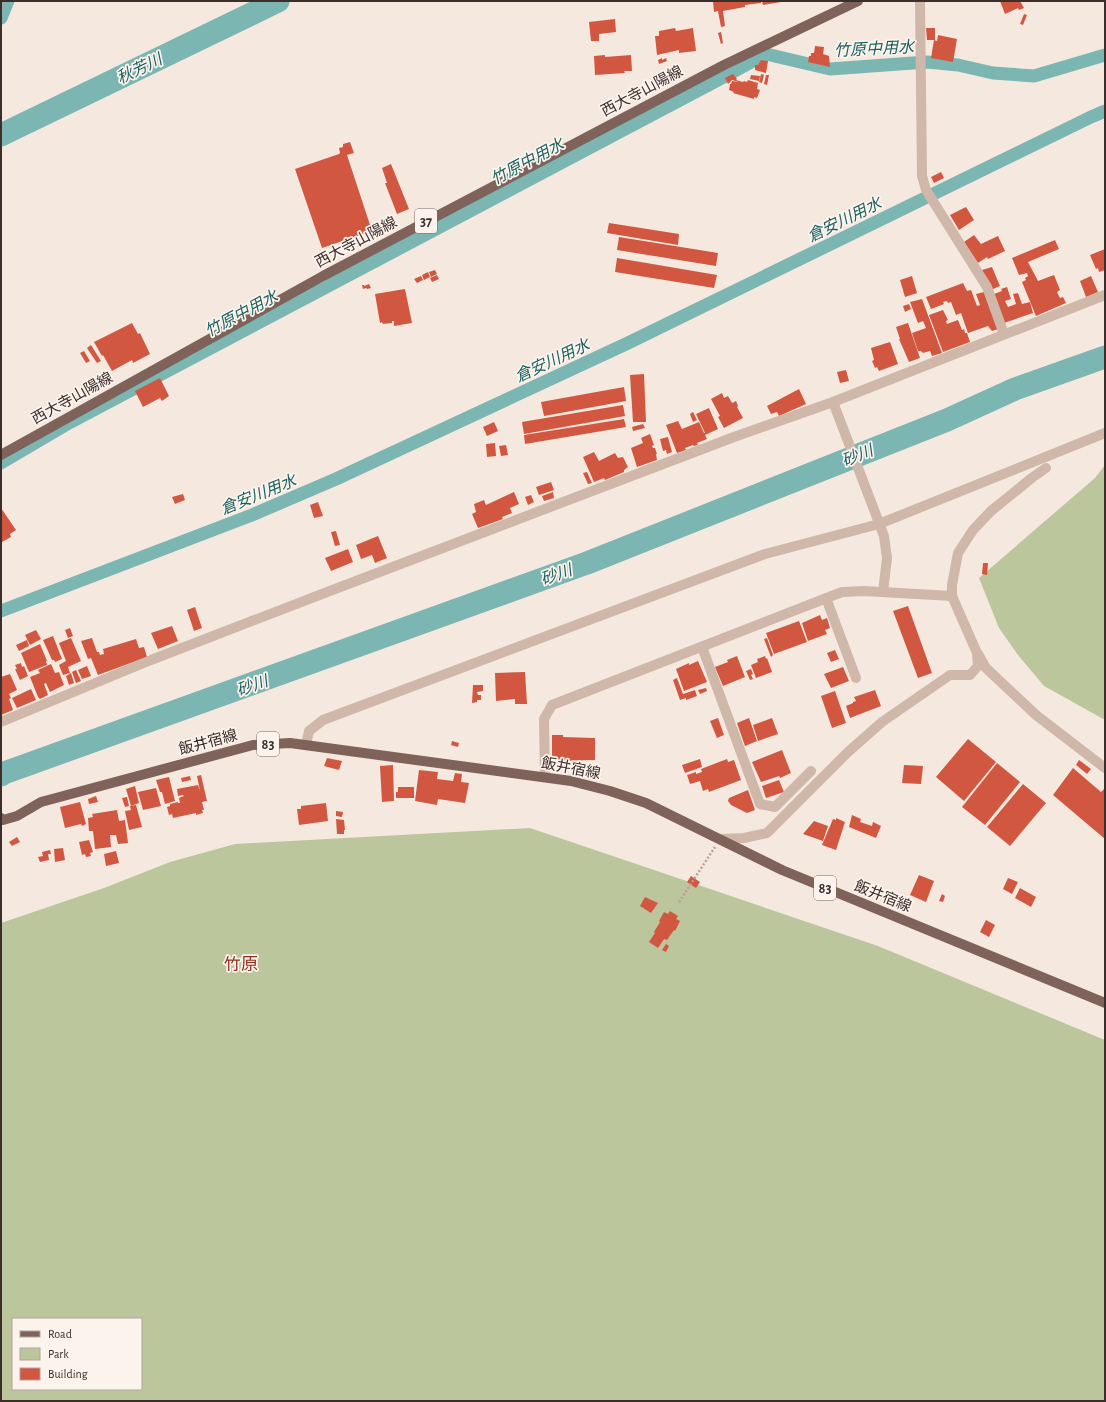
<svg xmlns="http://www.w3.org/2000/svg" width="1106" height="1402" font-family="'Alegreya Sans','Noto Sans JP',sans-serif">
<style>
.green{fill:#bcc69d;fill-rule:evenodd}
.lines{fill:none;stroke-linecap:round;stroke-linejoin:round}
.canal{stroke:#7bb6b2;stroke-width:13}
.river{stroke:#7bb6b2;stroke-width:23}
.building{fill:#d15741}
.path{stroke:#bba193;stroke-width:2.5;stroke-dasharray:2 2;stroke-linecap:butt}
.minor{stroke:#cfb7a9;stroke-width:10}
.primary{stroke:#7f6259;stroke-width:10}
.labels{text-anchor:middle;stroke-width:3.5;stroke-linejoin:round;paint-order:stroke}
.shield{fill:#fcf3ed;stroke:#766964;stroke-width:1}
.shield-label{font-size:14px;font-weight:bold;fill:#3c2e2a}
.street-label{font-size:15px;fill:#3c2e2a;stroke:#fcf3ed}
.water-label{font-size:16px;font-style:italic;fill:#1a6260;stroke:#fcf3ed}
.quarter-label{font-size:17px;fill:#932c1a;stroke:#fcf3ed}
</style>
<rect width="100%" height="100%" fill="#f5e9df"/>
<g class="green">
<polygon points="1105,465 1105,720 1044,686 1018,655 999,628 979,578 1095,478"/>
<path d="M530 828 878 946 1105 1040V1401H1V923L104 888 170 862 235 844ZM13 1319H141V1389H13Z"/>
</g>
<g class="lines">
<g class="canal">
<polyline points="1,18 8,1"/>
<polyline points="1,463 69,423 718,80 766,54 830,69 927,62 958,65 993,73 1034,76 1105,55"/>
<polyline points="1,611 252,515 336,479 628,343 1091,117 1105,111"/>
</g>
<g class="river">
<polyline points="1,135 278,1"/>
<polyline points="1,775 4,773 587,563 947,420 1015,389 1105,357"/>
</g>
</g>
<g class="building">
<polygon points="713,1 761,1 761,3 745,5 745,7 723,11 725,26 721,27 718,11 714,12"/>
<polygon points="762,1 781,1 781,2 763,5"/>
<polygon points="1000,1 1020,1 1024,8 1019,10 1018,8 1005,14"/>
<polygon points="1024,14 1027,15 1023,25 1020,24"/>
<polygon points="615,19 616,32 599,34 599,41 591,41 589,22"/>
<polygon points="675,28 676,31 693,28 696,51 679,53 679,50 657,55 655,36 659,36 659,31"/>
<polygon points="926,28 935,28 935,40 927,40"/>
<polygon points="721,32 723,43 721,44 718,33"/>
<polygon points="938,35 957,39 953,62 931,58 934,40 937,41"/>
<polygon points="815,46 824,47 823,54 829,56 830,67 808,62 809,56 811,56 811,53 814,53"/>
<polygon points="605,55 605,57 631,55 632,71 624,71 625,73 595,75 594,56"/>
<polygon points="662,58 662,60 666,58 667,61 659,64 658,60"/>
<polygon points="761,60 768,61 766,73 755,70 755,65 758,65"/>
<polygon points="733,74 737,79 736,80 743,82 744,81 747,82 748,80 758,83 757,89 760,90 757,98 754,97 754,99 733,93 734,92 729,90 730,84 731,84 732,81 739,82 732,80 728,84 725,78"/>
<polygon points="761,74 764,75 762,83 759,82"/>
<polygon points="751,75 760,76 759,81 750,79"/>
<polygon points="766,75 769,75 767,85 764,84"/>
<polygon points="350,142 354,153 347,155 372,231 322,248 295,169 339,154 340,153 339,148 343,147 343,144"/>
<polygon points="391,164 409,209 397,214 385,183 387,183 382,168"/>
<polygon points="941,172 944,178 934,183 931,177"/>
<polygon points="966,207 974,220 959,230 950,215"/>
<polygon points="609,223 679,234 678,245 607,233"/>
<polygon points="974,235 981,244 998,236 1005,251 988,259 987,257 978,263 964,242"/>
<polygon points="619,237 718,253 716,266 617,250"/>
<polygon points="1055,240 1059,249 1028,262 1038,281 1054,275 1060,290 1057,292 1060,298 1063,297 1066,303 1036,316 1022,282 1026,280 1025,278 1028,276 1027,273 1019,275 1012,258"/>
<polygon points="1105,249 1105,270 1099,272 1098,268 1096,269 1090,255"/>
<polygon points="617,258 717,275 714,288 615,272"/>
<polygon points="992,267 1000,286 991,290 982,270"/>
<polygon points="435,270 437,274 431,277 429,272"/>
<polygon points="428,272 430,277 424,280 422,275"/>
<polygon points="437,275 439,279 432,282 430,278"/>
<polygon points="421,276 423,280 417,283 414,279"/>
<polygon points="912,276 917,293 905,297 900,280"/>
<polygon points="1091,276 1098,292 1086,297 1080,281"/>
<polygon points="963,283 967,291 971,290 977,306 980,305 976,294 984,292 998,329 992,331 988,326 968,333 961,313 956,315 951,302 948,303 947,301 943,302 944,304 931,309 926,297"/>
<polygon points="369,284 371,288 367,289 366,288 363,289 362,285 364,285 364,286"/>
<polygon points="1007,287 1011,299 1005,301 1008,307 1016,304 1013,294 1018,293 1022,304 1030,302 1033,313 1004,323 994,294 1002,291 1001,289"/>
<polygon points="405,289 412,323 394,326 394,321 392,321 392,323 383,324 382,322 380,323 375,294"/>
<polygon points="922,299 942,353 932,356 930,351 923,353 921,351 918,351 912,333 926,328 923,321 918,323 910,302"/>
<polygon points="909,304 911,309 905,312 903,306"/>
<polygon points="943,310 948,320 946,321 947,324 958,320 962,330 964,329 965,333 967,333 970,342 943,352 929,315"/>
<polygon points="132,323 138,334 140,333 150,354 133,363 132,360 112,371 103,355 102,356 94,342"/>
<polygon points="908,323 920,358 909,362 899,339 900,339 896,327"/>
<polygon points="890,342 898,364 879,371 877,367 875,368 872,361 874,360 871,348"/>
<polygon points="91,345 101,361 97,363 87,348"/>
<polygon points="84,351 90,361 86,363 80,353"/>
<polygon points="846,370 849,381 840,383 837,372"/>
<polygon points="644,374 646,422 633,422 630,375"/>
<polygon points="160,378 169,396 162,401 160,398 143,407 135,391"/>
<polygon points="624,387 626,401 544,416 541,402"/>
<polygon points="799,389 806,404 779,416 777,412 771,414 767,406"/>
<polygon points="722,393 724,398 728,396 732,403 736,401 738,406 737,407 743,418 724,428 718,417 720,416 711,399"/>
<polygon points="623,405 625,416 524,434 522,422"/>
<polygon points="709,408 718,429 705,435 707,439 697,443 698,445 694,446 693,445 685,448 686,450 677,453 666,425 678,421 682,429 699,422 704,433 705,433 696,414"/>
<polygon points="693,412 697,420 693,422 690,414"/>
<polygon points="624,419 626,427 525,444 524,435"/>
<polygon points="494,422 498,431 487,436 483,427"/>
<polygon points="643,424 645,428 633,431 632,427"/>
<polygon points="650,434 654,445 652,446 653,448 655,448 657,454 656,454 657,460 637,467 631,448 643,443 641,438"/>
<polygon points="668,437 672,452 667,454 666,450 663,451 660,439"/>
<polygon points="495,443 496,456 487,457 486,444"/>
<polygon points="506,445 508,455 501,456 499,446"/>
<polygon points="594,452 599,461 615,453 618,458 623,457 628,467 624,470 624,472 605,480 604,478 594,482 583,457"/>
<polygon points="587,472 592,483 588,484 583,473"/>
<polygon points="551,482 554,490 539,495 536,487"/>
<polygon points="514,492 519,504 510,508 512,513 502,517 503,519 478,528 472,514 476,512 474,504 484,500 486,505"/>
<polygon points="553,492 554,498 544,501 542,496"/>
<polygon points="183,494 185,500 175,504 172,497"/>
<polygon points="531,495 534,502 528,505 525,497"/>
<polygon points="318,502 323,516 314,518 310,505"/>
<polygon points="1,508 16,530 10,534 11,537 2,542 1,540"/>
<polygon points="336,531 340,545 335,546 331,532"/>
<polygon points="378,536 387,558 375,563 372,555 361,559 356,545"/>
<polygon points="348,549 353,562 331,571 325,558"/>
<polygon points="983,563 988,563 987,575 982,574"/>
<polygon points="908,606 932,673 918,678 893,611"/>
<polygon points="195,607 202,628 194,631 187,610"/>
<polygon points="820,615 822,620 827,618 830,628 825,630 827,634 808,641 802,623"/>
<polygon points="799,621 807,642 774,654 766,633"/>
<polygon points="172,626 178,641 158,649 151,633"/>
<polygon points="70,628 73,636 68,638 65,630"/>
<polygon points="36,630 41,639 30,645 25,635"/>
<polygon points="53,636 62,659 55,662 54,660 52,660 43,640"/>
<polygon points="71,638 81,661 68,667 70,673 63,675 59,665 66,661 59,643"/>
<polygon points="92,638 97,652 99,652 100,655 104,654 103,649 136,639 139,648 144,647 147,657 98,675 91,658 88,659 81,641"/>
<polygon points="767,638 773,655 771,657 764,639"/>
<polygon points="27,640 29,646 19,651 16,645"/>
<polygon points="40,644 47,661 46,661 47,665 29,672 21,653"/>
<polygon points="835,650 839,659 831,662 827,653"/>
<polygon points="737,656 745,677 723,686 715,667 728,662 727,660"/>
<polygon points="765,656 766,659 767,658 772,672 756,678 751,665 758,662 757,659"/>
<polygon points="698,661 707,682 684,691 676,669 689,663 689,665"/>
<polygon points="21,663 22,667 24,666 28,676 20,680 15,669 17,669 15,665"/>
<polygon points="51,664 55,673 59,672 64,685 50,692 46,683 44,684 48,695 40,699 38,697 30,677 40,673 38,670"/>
<polygon points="87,666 91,676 82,679 78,670"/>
<polygon points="843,667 849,681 831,688 824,674"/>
<polygon points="751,669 753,674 751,675 753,679 750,680 746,671"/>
<polygon points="76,670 81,681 76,683 72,672"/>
<polygon points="525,672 527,704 515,704 515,699 496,701 495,673"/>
<polygon points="71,673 74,683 69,685 66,676"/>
<polygon points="10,674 17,690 9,694 11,698 9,699 13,710 1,715 1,677"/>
<polygon points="677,678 683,694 695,690 697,696 686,700 686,698 680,700 673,680"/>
<polygon points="473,685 483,685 483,691 477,692 478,695 481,695 481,700 477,700 477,702 472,703"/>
<polygon points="706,688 707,691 700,694 698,690"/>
<polygon points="31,689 36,700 17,708 12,698"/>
<polygon points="875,690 881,706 850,718 846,706 853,703 853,702 856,701 854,697"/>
<polygon points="835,691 846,723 832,728 821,696"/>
<polygon points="718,718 724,735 717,738 710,721"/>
<polygon points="749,718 757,741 745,746 737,723"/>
<polygon points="772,718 778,734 758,741 753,725"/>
<polygon points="552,735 563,735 563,737 595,738 595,760 552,761"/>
<polygon points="968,739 996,762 964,801 936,777"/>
<polygon points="452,741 459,743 458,747 451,745"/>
<polygon points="782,750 791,773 780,778 779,776 761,782 752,762"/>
<polygon points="327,758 342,761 339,770 324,766"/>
<polygon points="700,759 702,767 685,773 682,765"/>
<polygon points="727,759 728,762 734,760 741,780 709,792 708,789 703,791 700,781 690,784 687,775 696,772 696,774 702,772 701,769"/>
<polygon points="1079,760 1091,769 1087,774 1076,765"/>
<polygon points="997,763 1020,782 985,825 962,807"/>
<polygon points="393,765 394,801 382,802 380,766"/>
<polygon points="904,765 923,766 921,784 902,783"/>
<polygon points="1073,768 1101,792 1105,788 1105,839 1053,795"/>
<polygon points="419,770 438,772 437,779 453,781 455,773 462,774 461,782 469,783 465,803 438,799 437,805 415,801"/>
<polygon points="201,775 207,801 202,802 204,810 202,810 203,813 196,815 196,813 173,818 172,814 169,815 167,807 170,806 170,804 178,802 178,803 180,803 179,798 184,796 183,795 178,796 177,789 198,785 200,791 197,776"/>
<polygon points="190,776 191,780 182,782 181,778"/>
<polygon points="169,777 175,801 165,804 162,792 160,792 156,780"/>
<polygon points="779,780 784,792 766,798 762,786"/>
<polygon points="1023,784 1046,803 1010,846 987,827"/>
<polygon points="135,786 139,803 131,806 126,789"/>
<polygon points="398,787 414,787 414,798 396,798 396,792 398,792"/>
<polygon points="156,788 161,806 143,810 138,792"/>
<polygon points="748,790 755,810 747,813 731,805 728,801 729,798"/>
<polygon points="96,796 98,802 89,804 88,799"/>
<polygon points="127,797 129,806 125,807 122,798"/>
<polygon points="80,802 86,824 82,826 81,824 65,828 60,807"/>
<polygon points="326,803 328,821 299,825 297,809 301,809 301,806"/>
<polygon points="136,805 142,827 129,830 125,811 131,810 130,806"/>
<polygon points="117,810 119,821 125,820 128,843 118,844 116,835 110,835 111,847 95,849 93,831 89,831 88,818 93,817 92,814"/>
<polygon points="336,811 343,812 342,817 336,816"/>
<polygon points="852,815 861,819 860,822 872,826 873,822 881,826 876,838 849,827"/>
<polygon points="836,818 845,822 836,850 822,845 833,819 836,820"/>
<polygon points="336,819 344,820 345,830 344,830 344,834 337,834"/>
<polygon points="814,821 828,826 823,841 803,834"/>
<polygon points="17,837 20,842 12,846 9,842"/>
<polygon points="89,840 93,852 90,853 91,856 86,857 85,854 82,855 79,842"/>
<polygon points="63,848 65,860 55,862 54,849"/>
<polygon points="50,850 51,854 48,854 49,860 40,862 38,857 43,856 42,852"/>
<polygon points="116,851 119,863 106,866 104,854"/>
<polygon points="919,875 934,881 926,902 910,895"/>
<polygon points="691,876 700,882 696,888 687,882"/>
<polygon points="1008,878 1018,882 1012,894 1003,889"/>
<polygon points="1020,888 1036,897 1031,907 1015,898"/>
<polygon points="942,894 945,896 943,902 939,901"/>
<polygon points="645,897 658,903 651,913 640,906"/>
<polygon points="670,911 678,916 676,919 680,921 675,931 674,930 667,940 664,939 658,948 649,942 655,933 654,932 660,922 659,921 664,912 668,914"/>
<polygon points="986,920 995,925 989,937 980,932"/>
<polygon points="666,944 669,946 666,952 662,950"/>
</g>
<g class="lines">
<g class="path">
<polyline points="1,10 5,1"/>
<polyline points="679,902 715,847"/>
</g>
<g class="minor">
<polyline points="920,1 922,176 926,190 987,287 1004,334"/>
<polyline points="833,402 884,536 887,558 883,592"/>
<polyline points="826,598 856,678"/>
<polyline points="702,647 760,804 775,807 811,771"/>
<polyline points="978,654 986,668 1036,715 1105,768"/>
<polyline points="1,722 151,660 335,589 734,437 833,402 1105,295"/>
<polyline points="306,745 309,731 323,720 765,554 879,524 1105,433"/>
<polyline points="545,777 544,719 552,705 842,592 864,591 952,596"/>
<polyline points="720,839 744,838 767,833 848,752 882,722 950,675 970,675 978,666 977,653 952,596 952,585 958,553 973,530 991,511 1033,477 1046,468"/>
</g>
<g class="primary">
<polyline points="1,455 323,276 724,65 858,1"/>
<polyline points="1,818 3,820 17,816 41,802 253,745 290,743 571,781 610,791 646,803 782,870 1105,1003"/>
</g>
</g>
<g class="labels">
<g class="shield">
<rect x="415" y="209" width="22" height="24" rx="3"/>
<rect x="257" y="732" width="22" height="24" rx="3"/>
<rect x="814" y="876" width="22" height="24" rx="3"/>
</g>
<g class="shield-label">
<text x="426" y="226">37</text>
<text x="268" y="749">83</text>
<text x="825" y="893">83</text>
</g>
<g class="street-label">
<text transform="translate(642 91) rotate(-28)" y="5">西大寺山陽線</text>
<text transform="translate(356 242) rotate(-28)" y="5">西大寺山陽線</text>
<text transform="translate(72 398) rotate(-29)" y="5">西大寺山陽線</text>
<text transform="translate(208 742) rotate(-15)" y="5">飯井宿線</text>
<text transform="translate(571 768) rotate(11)" y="5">飯井宿線</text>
<text transform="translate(883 896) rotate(22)" y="5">飯井宿線</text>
</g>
<g class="water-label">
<text transform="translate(874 48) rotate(-3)" y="6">竹原中用水</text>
<text transform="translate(139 68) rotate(-26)" y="6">秋芳川</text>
<text transform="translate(527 161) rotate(-28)" y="6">竹原中用水</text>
<text transform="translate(844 219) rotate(-26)" y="6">倉安川用水</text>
<text transform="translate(241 313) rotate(-28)" y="6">竹原中用水</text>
<text transform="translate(552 360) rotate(-25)" y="6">倉安川用水</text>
<text transform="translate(857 455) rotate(-22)" y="6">砂川</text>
<text transform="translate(258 494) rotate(-22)" y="6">倉安川用水</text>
<text transform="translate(556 574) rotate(-20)" y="6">砂川</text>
<text transform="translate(252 685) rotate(-20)" y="6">砂川</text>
</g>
<g class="quarter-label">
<text x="241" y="970">竹原</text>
</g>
</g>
<rect width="1106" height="1402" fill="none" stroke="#3c2e2a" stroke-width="4"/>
<rect x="12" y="1318" width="130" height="72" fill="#fcf3ed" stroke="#afa49f"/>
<rect x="20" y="1331" width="20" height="6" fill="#7f6259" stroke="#afa49f"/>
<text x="48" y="1338" font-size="12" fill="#3c2e2a">Road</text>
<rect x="20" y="1348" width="20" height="12" fill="#bcc69d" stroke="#afa49f"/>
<text x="48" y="1358" font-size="12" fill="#3c2e2a">Park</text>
<rect x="20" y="1368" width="20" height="12" fill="#d15741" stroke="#afa49f"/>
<text x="48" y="1378" font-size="12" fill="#3c2e2a">Building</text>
</svg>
